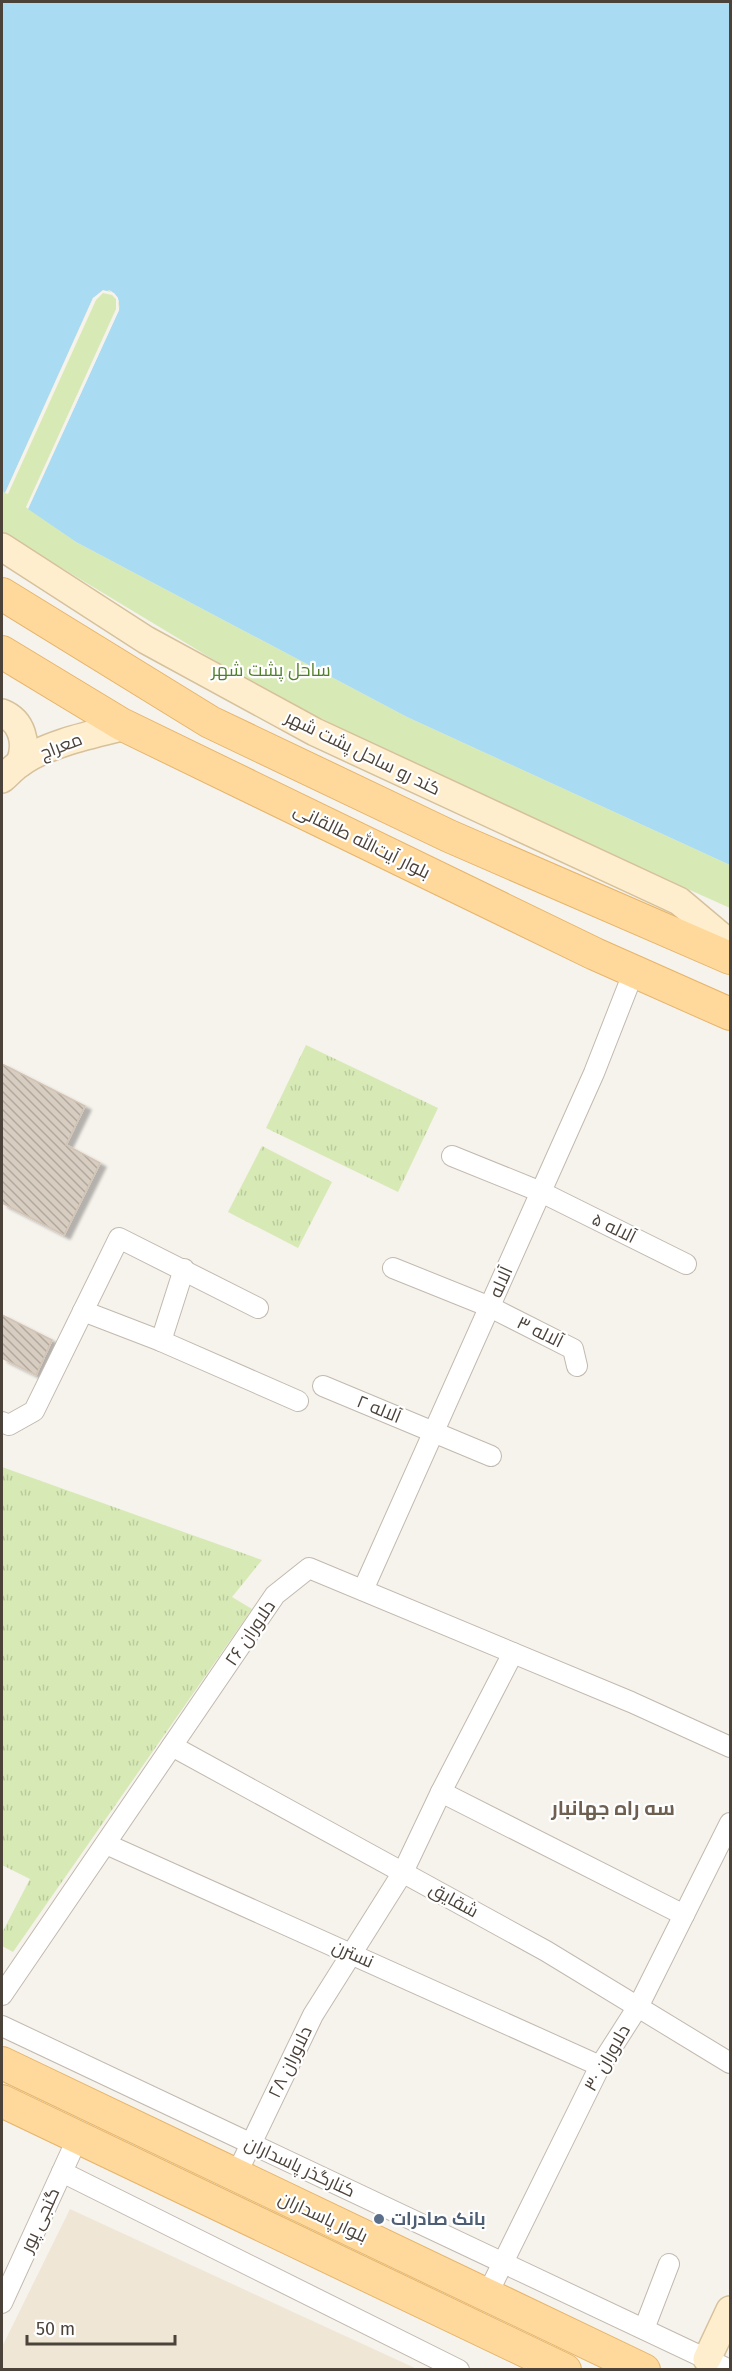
<svg xmlns="http://www.w3.org/2000/svg" width="732" height="2371" font-family="'Fira Sans',Cairo,sans-serif">
<style>
.education{fill:#efe6d6}
.grass{fill:url(#grass-tufts)}
.park{fill:#d7eab5}
.water{fill:#a9dbf2}
.pier{fill:#f6f2ec}
.building{fill:url(#building-back-hatch);stroke:#d3c4b4;stroke-width:1.5;filter:url(#shadow)}
.lines{fill:none;stroke-linecap:round;stroke-linejoin:round}
.street-casing{stroke:#c2b9ae;stroke-width:22}
.secondary-casing{stroke:#d6c19b;stroke-width:30}
.primary-casing{stroke:#e6b56a;stroke-width:34}
.street{stroke:#fff;stroke-width:20}
.secondary{stroke:#ffeecd;stroke-width:27}
.primary{stroke:#ffd99c;stroke-width:32}
.service-dot{fill:#5c6f8a;stroke:#fff;stroke-width:2}
.labels{text-anchor:middle;stroke-width:4.5;stroke-linejoin:round;paint-order:stroke}
.park-label{font-size:18px;fill:#527f2a;stroke:#fff}
.street-label{font-size:18px;fill:#4b4239;stroke:#fff}
.service-label{font-size:18px;font-weight:bold;fill:#4e5e75;stroke:#fff;text-anchor:start}
.neighbourhood-label{font-size:20px;font-weight:bold;fill:#6e5f50;stroke:#fff}
</style>
<defs>
<pattern id="grass-tufts" width="24" height="20" patternUnits="userSpaceOnUse" patternTransform="scale(1.5)"><rect width="24" height="20" fill="#d7eab5"/><path d="M3 7l-1-3M5 7V3M7 7l1-3M15 17l-1-3M17 17v-4M19 17l1-3" fill="none" stroke="#baca9c"/></pattern>
<pattern id="building-back-hatch" width="6" height="6" patternUnits="userSpaceOnUse" patternTransform="scale(1.5)"><rect width="6" height="6" fill="#d8cdc1"/><path d="M-1 5l2 2M0 0l6 6M5-1l2 2" fill="none" stroke="#b1a89e"/></pattern>
<filter id="shadow"><feDropShadow dx="6" dy="4" stdDeviation="1.5" flood-color="#0004"/></filter>
</defs>
<rect width="100%" height="100%" fill="#f6f2ec"/>
<polygon class="education" points="70,2209 241,2288 417,2369 2,2369 2,2347"/>
<g class="grass">
<polygon points="306,1045 438,1108 398,1192 266,1128"/>
<polygon points="262,1146 332,1182 298,1248 228,1212"/>
<polygon points="2,1467 262,1560 232,1597 252,1609 13,1952 2,1946 2,1933 30,1879 2,1865"/>
</g>
<polygon class="park" points="109,290 120,304 29,509 76,542 407,717 730,865 730,908 438,777 259,687 2,532 2,490 5,492 93,298"/>
<path class="water" d="M2 2H730V865L407 717 76 542 28 509 119 310C120 300 118 295 109 290L93 298 5 493 2 490Z"/>
<polygon class="pier" points="103,290 114,293 118,298 119,310 28,509 26,507 116,309 116,299 112,295 103,293 96,300 8,494 5,493 93,298"/>
<g class="building">
<polygon points="2,1064 85,1106 66,1145 100,1163 64,1235 2,1203"/>
<polygon points="2,1315 52,1340 36,1375 2,1358"/>
</g>
<g class="lines">
<g class="street-casing">
<g id="street">
<polyline points="452,1156 541,1192 686,1264"/>
<polyline points="393,1268 490,1307 573,1349 577,1366"/>
<polyline points="83,1311 161,1341 298,1401"/>
<polyline points="161,1341 184,1269"/>
<polyline points="323,1386 491,1456"/>
<polyline points="2,1422 9,1425 34,1411 119,1238 258,1308"/>
<polyline points="363,1590 594,1073 634,971"/>
<polyline points="513,1653 441,1792 684,1915"/>
<polyline points="172,1746 546,1951 730,2063"/>
<polyline points="106,1844 600,2066"/>
<polyline points="2,1995 275,1595 309,1568 631,1702 730,1747"/>
<polyline points="2,2026 730,2370"/>
<polyline points="62,2172 459,2370"/>
<polyline points="236,2175 313,2015 403,1872 441,1792"/>
<polyline points="487,2295 600,2066 639,2005 730,1823"/>
<polyline points="2,2303 78,2137"/>
<polyline points="644,2329 669,2264"/>
</g>
</g>
<g class="secondary-casing">
<g id="secondary">
<polyline points="2,547 146,640 315,732 679,901 730,944"/>
<path d="M2 713C22 721 28 743 20 763"/>
<path d="M2 779C8 774 13 768 19 764 45 744 94 734 126 726"/>
<polyline points="707,2359 730,2310"/>
</g>
</g>
<g class="primary-casing">
<g id="primary">
<polyline points="2,594 210,722 449,836 730,958"/>
<polyline points="2,652 121,724 595,954 730,1014"/>
<polyline points="2,2063 644,2370"/>
<polyline points="2,2101 565,2370"/>
</g>
</g>
<use href="#street" class="street"/>
<use href="#secondary" class="secondary"/>
<use href="#primary" class="primary"/>
</g>
<circle class="service-dot" cx="379" cy="2219" r="6"/>
<g class="labels">
<g class="park-label">
<text x="271" y="676">ساحل پشت شهر</text>
</g>
<g class="street-label">
<text transform="translate(61 746) rotate(-21)" y="6">معراج</text>
<text transform="translate(363 753) rotate(26)" y="6">کند رو ساحل پشت شهر</text>
<text transform="translate(362 841) rotate(26)" y="6">بلوار آیت‌الله طالقانی</text>
<text transform="translate(614 1228) rotate(26)" y="6">آلاله ۵</text>
<text transform="translate(501 1282) rotate(-66)" y="6">آلاله</text>
<text transform="translate(540 1332) rotate(26)" y="6">آلاله ۳</text>
<text transform="translate(379 1409) rotate(22)" y="6">آلاله ۲</text>
<text transform="translate(250 1633) rotate(-56)" y="6">دلاوران ۲۶</text>
<text transform="translate(454 1900) rotate(29)" y="6">شقایق</text>
<text transform="translate(353 1954) rotate(24)" y="6">نسترن</text>
<text transform="translate(607 2058) rotate(-60)" y="6">دلاوران ۳۰</text>
<text transform="translate(290 2062) rotate(-64)" y="6">دلاوران ۲۸</text>
<text transform="translate(300 2167) rotate(25)" y="6">کنارگذر پاسداران</text>
<text transform="translate(323 2217) rotate(25)" y="6">بلوار پاسداران</text>
<text transform="translate(40 2220) rotate(-65)" y="6">گنجی پور</text>
</g>
<g class="service-label">
<text x="391" y="2225">بانک صادرات</text>
</g>
<g class="neighbourhood-label">
<text x="613" y="1815">سه راه جهانبار</text>
</g>
</g>
<rect width="732" height="2371" fill="none" stroke="#4b4239" stroke-width="6"/>
<path d="M27 2335v9h148v-9" fill="none" stroke="#4b4239" stroke-width="3"/>
<text x="36" y="2335" font-size="18" fill="#4b4239" stroke="#ffffff" stroke-width="4.5" paint-order="stroke">50 m</text>
</svg>
